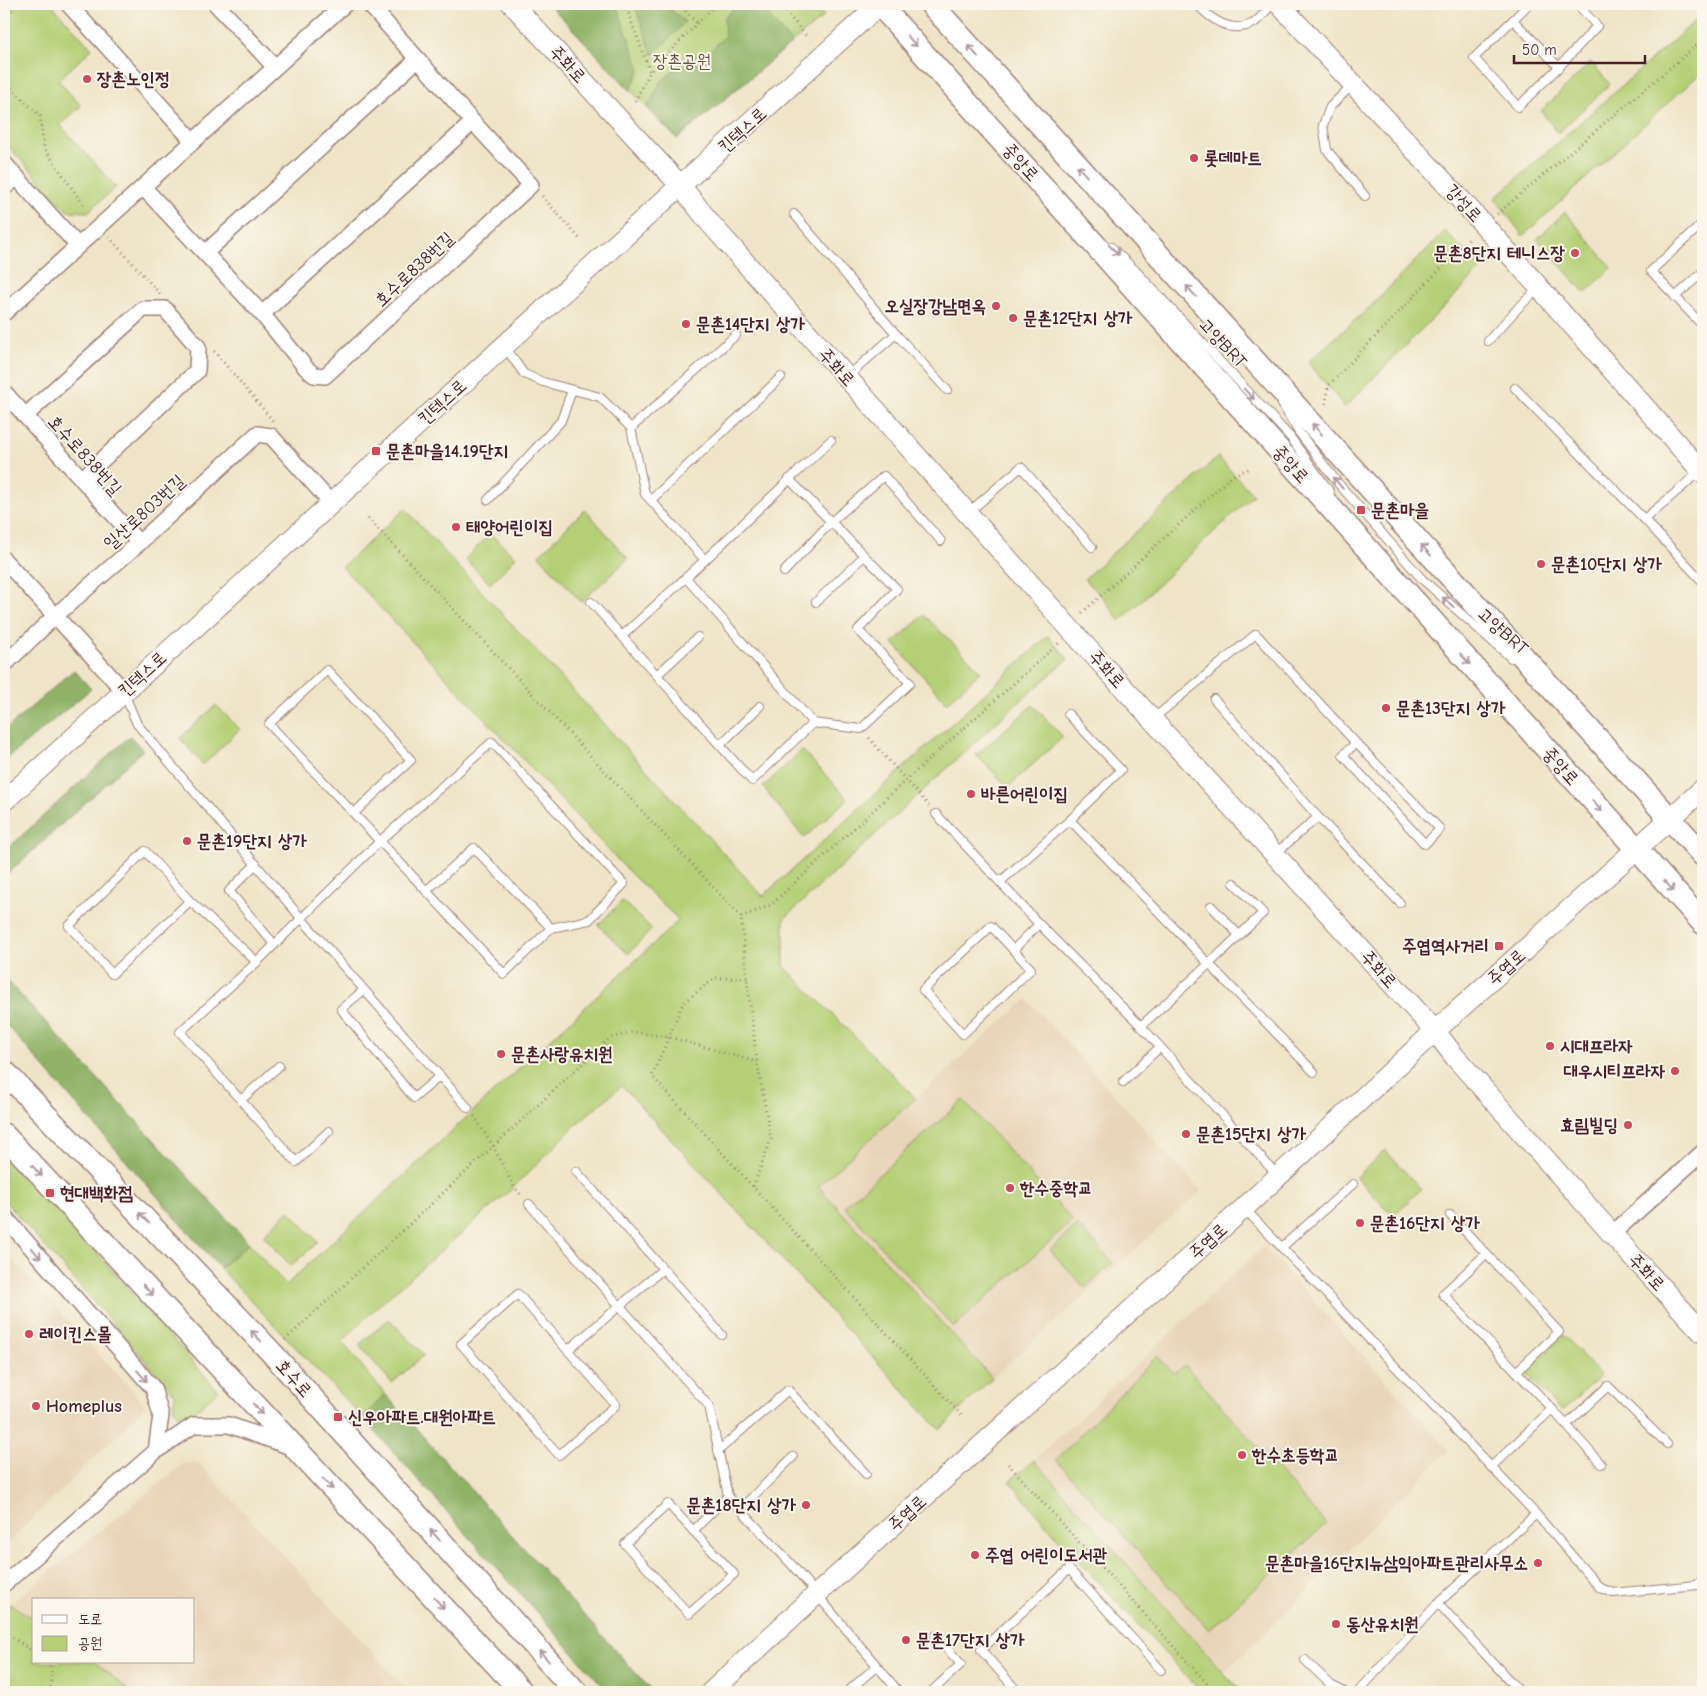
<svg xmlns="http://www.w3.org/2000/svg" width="1707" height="1696" font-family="'Comic Neue','Poor Story',sans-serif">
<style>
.built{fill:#e8d4b7}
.green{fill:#b4cf75;stroke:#7f7750}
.forest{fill:#8fb266;stroke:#6c6848}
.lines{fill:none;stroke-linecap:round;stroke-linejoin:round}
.lane-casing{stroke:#9c8279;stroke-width:10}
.street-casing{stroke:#9c8279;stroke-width:18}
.secondary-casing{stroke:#9c8279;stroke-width:22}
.primary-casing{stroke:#9c8279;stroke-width:25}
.path{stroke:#9c8279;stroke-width:3;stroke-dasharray:1 4;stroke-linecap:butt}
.lane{stroke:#fff;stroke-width:8}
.street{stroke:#fff;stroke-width:15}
.secondary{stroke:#fff;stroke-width:20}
.primary{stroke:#fff;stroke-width:22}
.oneway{stroke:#ae9aa0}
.poi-dot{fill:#d1495b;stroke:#fbf7ec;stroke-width:2}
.labels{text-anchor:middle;stroke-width:4;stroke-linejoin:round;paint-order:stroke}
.park-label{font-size:18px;fill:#6a5441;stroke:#fbf7ec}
.street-label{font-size:18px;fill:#4a1f2b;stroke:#fbf7ec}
.poi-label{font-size:18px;font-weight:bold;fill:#4a1f2b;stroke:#fbf7ec;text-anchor:start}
</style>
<rect width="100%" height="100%" fill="#fbf7ec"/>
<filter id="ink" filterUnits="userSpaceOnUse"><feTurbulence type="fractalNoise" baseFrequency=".02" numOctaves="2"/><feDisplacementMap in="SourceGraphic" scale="10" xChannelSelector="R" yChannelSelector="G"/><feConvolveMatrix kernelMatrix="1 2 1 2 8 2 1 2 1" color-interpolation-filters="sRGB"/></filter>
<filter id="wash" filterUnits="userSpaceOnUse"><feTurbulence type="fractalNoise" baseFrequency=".0096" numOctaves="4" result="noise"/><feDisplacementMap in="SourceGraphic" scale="20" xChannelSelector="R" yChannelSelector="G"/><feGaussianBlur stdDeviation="1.12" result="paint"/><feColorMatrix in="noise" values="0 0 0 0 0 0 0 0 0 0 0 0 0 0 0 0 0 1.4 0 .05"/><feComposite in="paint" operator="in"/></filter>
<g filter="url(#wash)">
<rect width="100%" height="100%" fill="#efe4c7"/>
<g class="built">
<polygon points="1027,999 1201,1191 992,1378 818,1186"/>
<polygon points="1264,1246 1449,1450 1224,1673 1034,1460"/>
<polygon points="4,1251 146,1406 4,1547"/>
<polygon points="198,1462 409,1692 131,1692 95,1662 194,1662 194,1600 34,1600 34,1619 10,1604 183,1464"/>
</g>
<g class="green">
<polygon points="7,4 51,4 92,49 58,80 81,106 60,125 116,187 88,212 67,211 4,141 4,6"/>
<polygon points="549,4 813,4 824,16 677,139"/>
<polygon points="1703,14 1703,71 1523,236 1495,198"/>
<polygon points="1591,62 1610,84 1558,133 1541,111"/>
<polygon points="1565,212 1612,268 1585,293 1537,239"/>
<polygon points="1445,231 1482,268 1345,407 1308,362 1371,306"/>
<polygon points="1218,457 1253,495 1120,621 1101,595 1084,579"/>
<polygon points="405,509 763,896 1048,636 1068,659 1009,711 784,919 784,966 916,1098 818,1186 992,1378 940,1430 622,1086 581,1120 514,1187 378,1306 342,1342 385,1394 363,1418 220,1268 249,1243 286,1285 679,920 631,874 342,567"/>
<polygon points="585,509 628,559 581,602 539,555"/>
<polygon points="490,534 516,557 490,584 465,559"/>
<polygon points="924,615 981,671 947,703 893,643"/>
<polygon points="216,705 240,729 203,765 180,738"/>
<polygon points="1033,705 1063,737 1008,787 976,755"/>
<polygon points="802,750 848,799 804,838 763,787"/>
<polygon points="622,901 652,929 628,954 598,925"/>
<polygon points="963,1100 1073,1221 954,1327 844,1206"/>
<polygon points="4,1147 218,1391 184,1421 173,1408 175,1394 4,1200"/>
<polygon points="1385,1150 1421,1189 1393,1216 1356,1177"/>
<polygon points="289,1211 318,1242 291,1266 263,1235"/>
<polygon points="1078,1225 1113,1263 1085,1288 1050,1250"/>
<polygon points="389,1319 424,1355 392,1383 359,1345"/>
<polygon points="1564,1335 1600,1375 1562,1412 1525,1372"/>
<polygon points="1157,1356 1174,1374 1185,1365 1326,1524 1209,1630 1056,1460"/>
<polygon points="1034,1460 1224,1673 1242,1692 1201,1692 1062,1543 1009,1481"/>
<polygon points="10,1604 34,1619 34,1662 95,1662 131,1692 4,1692 4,1609"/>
</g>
<g class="forest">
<polygon points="549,4 616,4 640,70 630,90"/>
<polygon points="634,4 665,4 685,22 653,55"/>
<polygon points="739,4 758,4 792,43 677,139 647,108 661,82 690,55 708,53 725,36 724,18"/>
<polygon points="74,670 91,689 4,761 4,731"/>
<polygon points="130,736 143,750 4,877 4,852"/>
<polygon points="4,977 249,1243 220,1268 4,1022"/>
<polygon points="385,1394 652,1691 608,1692 363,1418"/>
</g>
</g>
<g filter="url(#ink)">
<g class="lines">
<g class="lane-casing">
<g id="lane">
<path d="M1196 4C1211 19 1230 34 1252 24 1260 20 1266 10 1272 4"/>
<polyline points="1529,4 1474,58 1518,107 1559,67 1597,26 1577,4"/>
<polyline points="1513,20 1559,67"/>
<polyline points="1352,85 1330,107 1323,125 1327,150 1365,196"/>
<polyline points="794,214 896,334 947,390"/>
<polyline points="1703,223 1651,271 1703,326"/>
<polyline points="1111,247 1136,271 1291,438 1330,492"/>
<polyline points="1675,297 1703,272"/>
<polyline points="1488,341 1518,308 1539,288"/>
<polyline points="505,347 524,374 543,382 600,397 631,428 645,494 705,560"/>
<polyline points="848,376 896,334"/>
<polyline points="1515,388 1644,519 1703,582"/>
<polyline points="1282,404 1298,431 1337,482 1422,579 1511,658"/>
<polyline points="631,428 736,335"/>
<polyline points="488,500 561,421 572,390"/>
<polyline points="651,500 781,377"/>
<polyline points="969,512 1021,467 1092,547"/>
<polyline points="1644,519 1680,489 1700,470"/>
<polyline points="784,572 831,522 884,476 941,541"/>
<polyline points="686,578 813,723 861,729 910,683 858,630 897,589 789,479"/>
<polyline points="591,602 752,781 813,723"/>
<polyline points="816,602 864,556"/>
<polyline points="622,636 705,560 831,440"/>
<polyline points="657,675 698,637"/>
<polyline points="124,693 137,724 301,918 468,1108"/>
<polyline points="1214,699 1318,817 1400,903"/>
<polyline points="1068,714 1121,770 1070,820 1209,964 1263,913 1234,883"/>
<polyline points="1154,718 1256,634 1356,743 1440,829 1425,844 1343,755 1356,743"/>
<polyline points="720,745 760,706"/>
<polyline points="936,814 1039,924 1141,1026 1278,1176"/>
<polyline points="1276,853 1318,817"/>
<polyline points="256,864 229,891 274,944"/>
<polyline points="1000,882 1070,820"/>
<polyline points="426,891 474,848 551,928"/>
<polyline points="190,901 112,974 69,926 145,851 190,901 257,962"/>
<polyline points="1211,906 1239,935"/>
<polygon points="991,926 1031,969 963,1034 923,990"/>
<polyline points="1013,950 1039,924"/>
<polyline points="364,990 341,1009 414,1098 440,1076"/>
<polyline points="1141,1026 1209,964 1314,1072"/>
<polyline points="1123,1082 1160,1047"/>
<polyline points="241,1100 279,1066"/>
<path d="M329 1131 296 1162 180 1032 257 962 380 841 492 742 624 884 589 920 551 928 504 974C426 890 348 807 269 724L327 670 411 760 354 813"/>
<polyline points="576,1171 722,1335"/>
<polyline points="529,1204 709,1406 728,1496 792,1565 899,1692"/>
<polyline points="1244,1208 1536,1514 1600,1588 1613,1593 1697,1585 1703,1579"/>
<polyline points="1450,1215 1559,1332 1517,1371"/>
<polyline points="1282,1247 1353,1184"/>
<polyline points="1486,1254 1443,1294 1552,1409 1491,1467"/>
<polygon points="518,1294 616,1405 559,1455 461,1344"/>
<polyline points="568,1350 663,1269"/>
<polyline points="1552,1409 1601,1464"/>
<polyline points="1566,1425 1608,1386 1667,1444"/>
<polyline points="718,1451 788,1390 866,1474"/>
<polygon points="668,1504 734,1574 689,1614 625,1544"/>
<polyline points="740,1509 793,1457"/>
<polyline points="693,1531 728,1496"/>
<polyline points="1438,1603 1520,1692"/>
<polyline points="1305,1660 1331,1685 1344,1692"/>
<polyline points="847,1692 877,1666"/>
<polyline points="931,1692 961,1664 935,1636"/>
<polyline points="1018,1692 981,1650 1069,1569 1161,1670"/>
<polyline points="1358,1692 1438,1603 1536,1514"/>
</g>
</g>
<g class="street-casing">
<g id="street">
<polyline points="68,4 193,141"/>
<polyline points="216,4 275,67"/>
<polyline points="4,163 78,246"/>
<polyline points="143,187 262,314 306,368 314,375 325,376 531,185 473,122 369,4"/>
<polyline points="4,188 17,177"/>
<polyline points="205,253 418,59"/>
<polyline points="4,313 345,4"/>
<polyline points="262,314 473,122"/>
<polyline points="4,392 139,543"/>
<polyline points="25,416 143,309 165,309 198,347 197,371 82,479"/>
<polyline points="4,560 124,691"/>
<polyline points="4,665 55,616 139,543 257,434 271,436 331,503"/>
<polyline points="4,1216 153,1388 161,1415 156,1451"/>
<polyline points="1612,1234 1703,1152"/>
<polyline points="4,1584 156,1451 194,1425 229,1425 291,1447"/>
</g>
</g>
<g class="secondary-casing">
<g id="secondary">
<polyline points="512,4 680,185 710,223 1071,630 1435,1031 1455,1057 1612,1234 1703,1333"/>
<polyline points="1279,4 1484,225 1703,473"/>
<polyline points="4,801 880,4"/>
<polyline points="711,1692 817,1594 1244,1208 1435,1031 1703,789"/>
</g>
</g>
<g class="primary-casing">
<g id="primary">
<polyline points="879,4 1703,923"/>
<polyline points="931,4 1703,855"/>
<polyline points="4,1071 271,1352 576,1692"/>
<polyline points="4,1135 522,1692"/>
</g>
</g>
<g class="path">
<polyline points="625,4 650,72"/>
<polyline points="678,4 698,24"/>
<polyline points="779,4 808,38"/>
<polyline points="4,17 19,4"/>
<polyline points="4,81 40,116 44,148 85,207"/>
<polyline points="635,101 650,72 716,4"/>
<polyline points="542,196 581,240"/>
<polyline points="1497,214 1703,40"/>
<polyline points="109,237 160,294"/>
<polyline points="214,351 273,421"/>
<polyline points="1326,404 1328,386 1469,239"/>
<polyline points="368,518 741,917 747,978 757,1062 771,1139 753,1187"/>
<polyline points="1082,613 1233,475 1251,468"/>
<polyline points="869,738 929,806"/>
<polyline points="741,917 771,905 905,781 1059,643"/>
<polyline points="747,978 715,978 683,1003 652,1076 964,1418"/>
<polyline points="474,1116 493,1146 514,1187 522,1196"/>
<polyline points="285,1340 610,1038 633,1032 669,1037 757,1062"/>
<polyline points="1008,1464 1215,1692"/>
<polyline points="4,1632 34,1652"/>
<path d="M47 1662C54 1672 52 1681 49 1692"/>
</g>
<use href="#lane" class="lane"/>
<use href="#street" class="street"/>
<use href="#secondary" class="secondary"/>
<use href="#primary" class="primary"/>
</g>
<defs><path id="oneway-shaft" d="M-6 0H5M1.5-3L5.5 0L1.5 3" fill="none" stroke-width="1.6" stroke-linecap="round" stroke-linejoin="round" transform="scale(1.25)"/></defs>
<g class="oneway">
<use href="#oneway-shaft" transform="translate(912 41) rotate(48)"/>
<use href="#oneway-shaft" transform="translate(973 51) rotate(-132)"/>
<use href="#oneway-shaft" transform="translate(1082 171) rotate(-132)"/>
<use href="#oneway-shaft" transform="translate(1114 250) rotate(44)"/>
<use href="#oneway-shaft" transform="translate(1191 291) rotate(-132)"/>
<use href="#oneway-shaft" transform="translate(1249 394) rotate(46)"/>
<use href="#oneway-shaft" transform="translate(1317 429) rotate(-132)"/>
<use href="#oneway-shaft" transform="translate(1338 483) rotate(-130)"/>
<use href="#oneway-shaft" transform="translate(1426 550) rotate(-132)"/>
<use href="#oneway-shaft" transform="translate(1448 602) rotate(-138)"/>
<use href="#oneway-shaft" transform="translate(1465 659) rotate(48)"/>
<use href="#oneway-shaft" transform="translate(1597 806) rotate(48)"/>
<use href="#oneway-shaft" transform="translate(1669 886) rotate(48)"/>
<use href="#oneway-shaft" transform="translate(37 1171) rotate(47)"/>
<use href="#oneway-shaft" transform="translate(144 1218) rotate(-134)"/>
<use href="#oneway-shaft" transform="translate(36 1253) rotate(49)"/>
<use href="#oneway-shaft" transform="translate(148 1290) rotate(47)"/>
<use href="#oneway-shaft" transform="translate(256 1336) rotate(-134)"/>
<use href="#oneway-shaft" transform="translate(142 1376) rotate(49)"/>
<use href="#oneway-shaft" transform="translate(258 1409) rotate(47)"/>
<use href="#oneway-shaft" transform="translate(328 1484) rotate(47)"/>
<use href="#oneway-shaft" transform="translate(435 1535) rotate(-132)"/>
<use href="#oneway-shaft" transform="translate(439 1603) rotate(47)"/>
<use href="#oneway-shaft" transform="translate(544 1656) rotate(-132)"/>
</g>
</g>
<g class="poi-dot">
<circle cx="87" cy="79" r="5"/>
<circle cx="1194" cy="158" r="5"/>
<circle cx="1575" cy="253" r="5"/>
<circle cx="996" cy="306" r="5"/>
<circle cx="1013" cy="318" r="5"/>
<circle cx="686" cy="324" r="5"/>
<rect x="371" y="446" width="10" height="10" rx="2.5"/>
<rect x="1356" y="505" width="10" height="10" rx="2.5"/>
<circle cx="456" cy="527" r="5"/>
<circle cx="1541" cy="564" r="5"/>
<circle cx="1386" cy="708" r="5"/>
<circle cx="971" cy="794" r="5"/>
<circle cx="187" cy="841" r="5"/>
<rect x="1494" y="941" width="10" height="10" rx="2.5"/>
<circle cx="1550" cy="1046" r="5"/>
<circle cx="501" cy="1054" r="5"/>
<circle cx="1675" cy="1071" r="5"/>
<circle cx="1628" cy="1125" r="5"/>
<circle cx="1186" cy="1134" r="5"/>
<circle cx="1010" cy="1188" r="5"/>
<rect x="45" y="1188" width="10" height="10" rx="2.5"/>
<circle cx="1360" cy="1223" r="5"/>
<circle cx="29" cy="1334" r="5"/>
<circle cx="36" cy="1406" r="5"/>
<rect x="333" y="1412" width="10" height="10" rx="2.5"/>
<circle cx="1242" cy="1455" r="5"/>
<circle cx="806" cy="1505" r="5"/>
<circle cx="975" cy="1555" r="5"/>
<circle cx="1538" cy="1563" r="5"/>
<circle cx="1336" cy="1624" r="5"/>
<circle cx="906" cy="1640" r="5"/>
</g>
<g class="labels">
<g class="park-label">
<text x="682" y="67">장촌공원</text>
</g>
<g class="street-label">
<text transform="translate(568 64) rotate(47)" y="6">주화로</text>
<text transform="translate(742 130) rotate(-42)" y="6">킨텍스로</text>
<text transform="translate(1021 162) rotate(48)" y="6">중앙로</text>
<text transform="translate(1464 203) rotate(47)" y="6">강성로</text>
<text transform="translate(414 269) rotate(-43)" y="6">호수로838번길</text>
<text transform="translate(1223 343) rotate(47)" y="6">고양BRT</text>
<text transform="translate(837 367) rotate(48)" y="6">주화로</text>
<text transform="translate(442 402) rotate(-42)" y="6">킨텍스로</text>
<text transform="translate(85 455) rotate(48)" y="6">호수로838번길</text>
<text transform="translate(1291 464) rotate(48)" y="6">중앙로</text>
<text transform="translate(144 512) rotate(-42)" y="6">일산로803번길</text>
<text transform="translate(1503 631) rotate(42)" y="6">고양BRT</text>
<text transform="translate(1107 669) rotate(48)" y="6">주화로</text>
<text transform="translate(142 674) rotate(-42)" y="6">킨텍스로</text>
<text transform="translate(1561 766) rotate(48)" y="6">중앙로</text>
<text transform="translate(1506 967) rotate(-42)" y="6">주엽로</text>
<text transform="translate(1379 969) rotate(48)" y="6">주화로</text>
<text transform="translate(1208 1241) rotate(-42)" y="6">주엽로</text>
<text transform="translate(1647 1272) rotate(47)" y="6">주화로</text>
<text transform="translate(294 1378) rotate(48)" y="6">호수로</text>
<text transform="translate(907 1513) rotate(-42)" y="6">주엽로</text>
</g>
<g class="poi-label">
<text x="97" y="85">장촌노인정</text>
<text x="1204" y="164">롯데마트</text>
<text x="1565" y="259" text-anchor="end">문촌8단지 테니스장</text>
<text x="986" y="312" text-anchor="end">오실장강남면옥</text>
<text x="1023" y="324">문촌12단지 상가</text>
<text x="696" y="330">문촌14단지 상가</text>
<text x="386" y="457">문촌마을14.19단지</text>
<text x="1371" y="516">문촌마을</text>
<text x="466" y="533">태양어린이집</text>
<text x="1551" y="570">문촌10단지 상가</text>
<text x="1396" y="714">문촌13단지 상가</text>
<text x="981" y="800">바른어린이집</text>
<text x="197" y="847">문촌19단지 상가</text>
<text x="1489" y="952" text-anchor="end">주엽역사거리</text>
<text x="1560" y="1052">시대프라자</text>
<text x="511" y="1060">문촌사랑유치원</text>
<text x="1665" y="1077" text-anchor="end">대우시티프라자</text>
<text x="1618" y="1131" text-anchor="end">효림빌딩</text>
<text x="1196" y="1140">문촌15단지 상가</text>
<text x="1020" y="1194">한수중학교</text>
<text x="60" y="1199">현대백화점</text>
<text x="1370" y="1229">문촌16단지 상가</text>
<text x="39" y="1340">레이킨스몰</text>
<text x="46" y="1412">Homeplus</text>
<text x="348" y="1423">신우아파트.대원아파트</text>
<text x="1252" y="1461">한수초등학교</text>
<text x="796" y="1511" text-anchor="end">문촌18단지 상가</text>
<text x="985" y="1561">주엽 어린이도서관</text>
<text x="1528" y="1569" text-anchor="end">문촌마을16단지뉴삼익아파트관리사무소</text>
<text x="1346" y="1630">동산유치원</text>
<text x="916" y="1646">문촌17단지 상가</text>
</g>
</g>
<rect width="1707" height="1696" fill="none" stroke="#fbf7ec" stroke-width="20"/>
<rect x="32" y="1598" width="162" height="65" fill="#fbf7ec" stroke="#b4a19f"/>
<rect x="42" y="1615" width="25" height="8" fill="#ffffff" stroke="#b4a19f"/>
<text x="78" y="1624" font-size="15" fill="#4a1f2b">도로</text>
<rect x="42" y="1636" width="25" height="15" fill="#b4cf75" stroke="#b4a19f"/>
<text x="78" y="1648" font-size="15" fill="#4a1f2b">공원</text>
<path d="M1514 55v8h131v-8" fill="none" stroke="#4a1f2b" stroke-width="2.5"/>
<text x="1522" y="55" font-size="15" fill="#4a1f2b" stroke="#fbf7ec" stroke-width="4" paint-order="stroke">50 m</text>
</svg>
